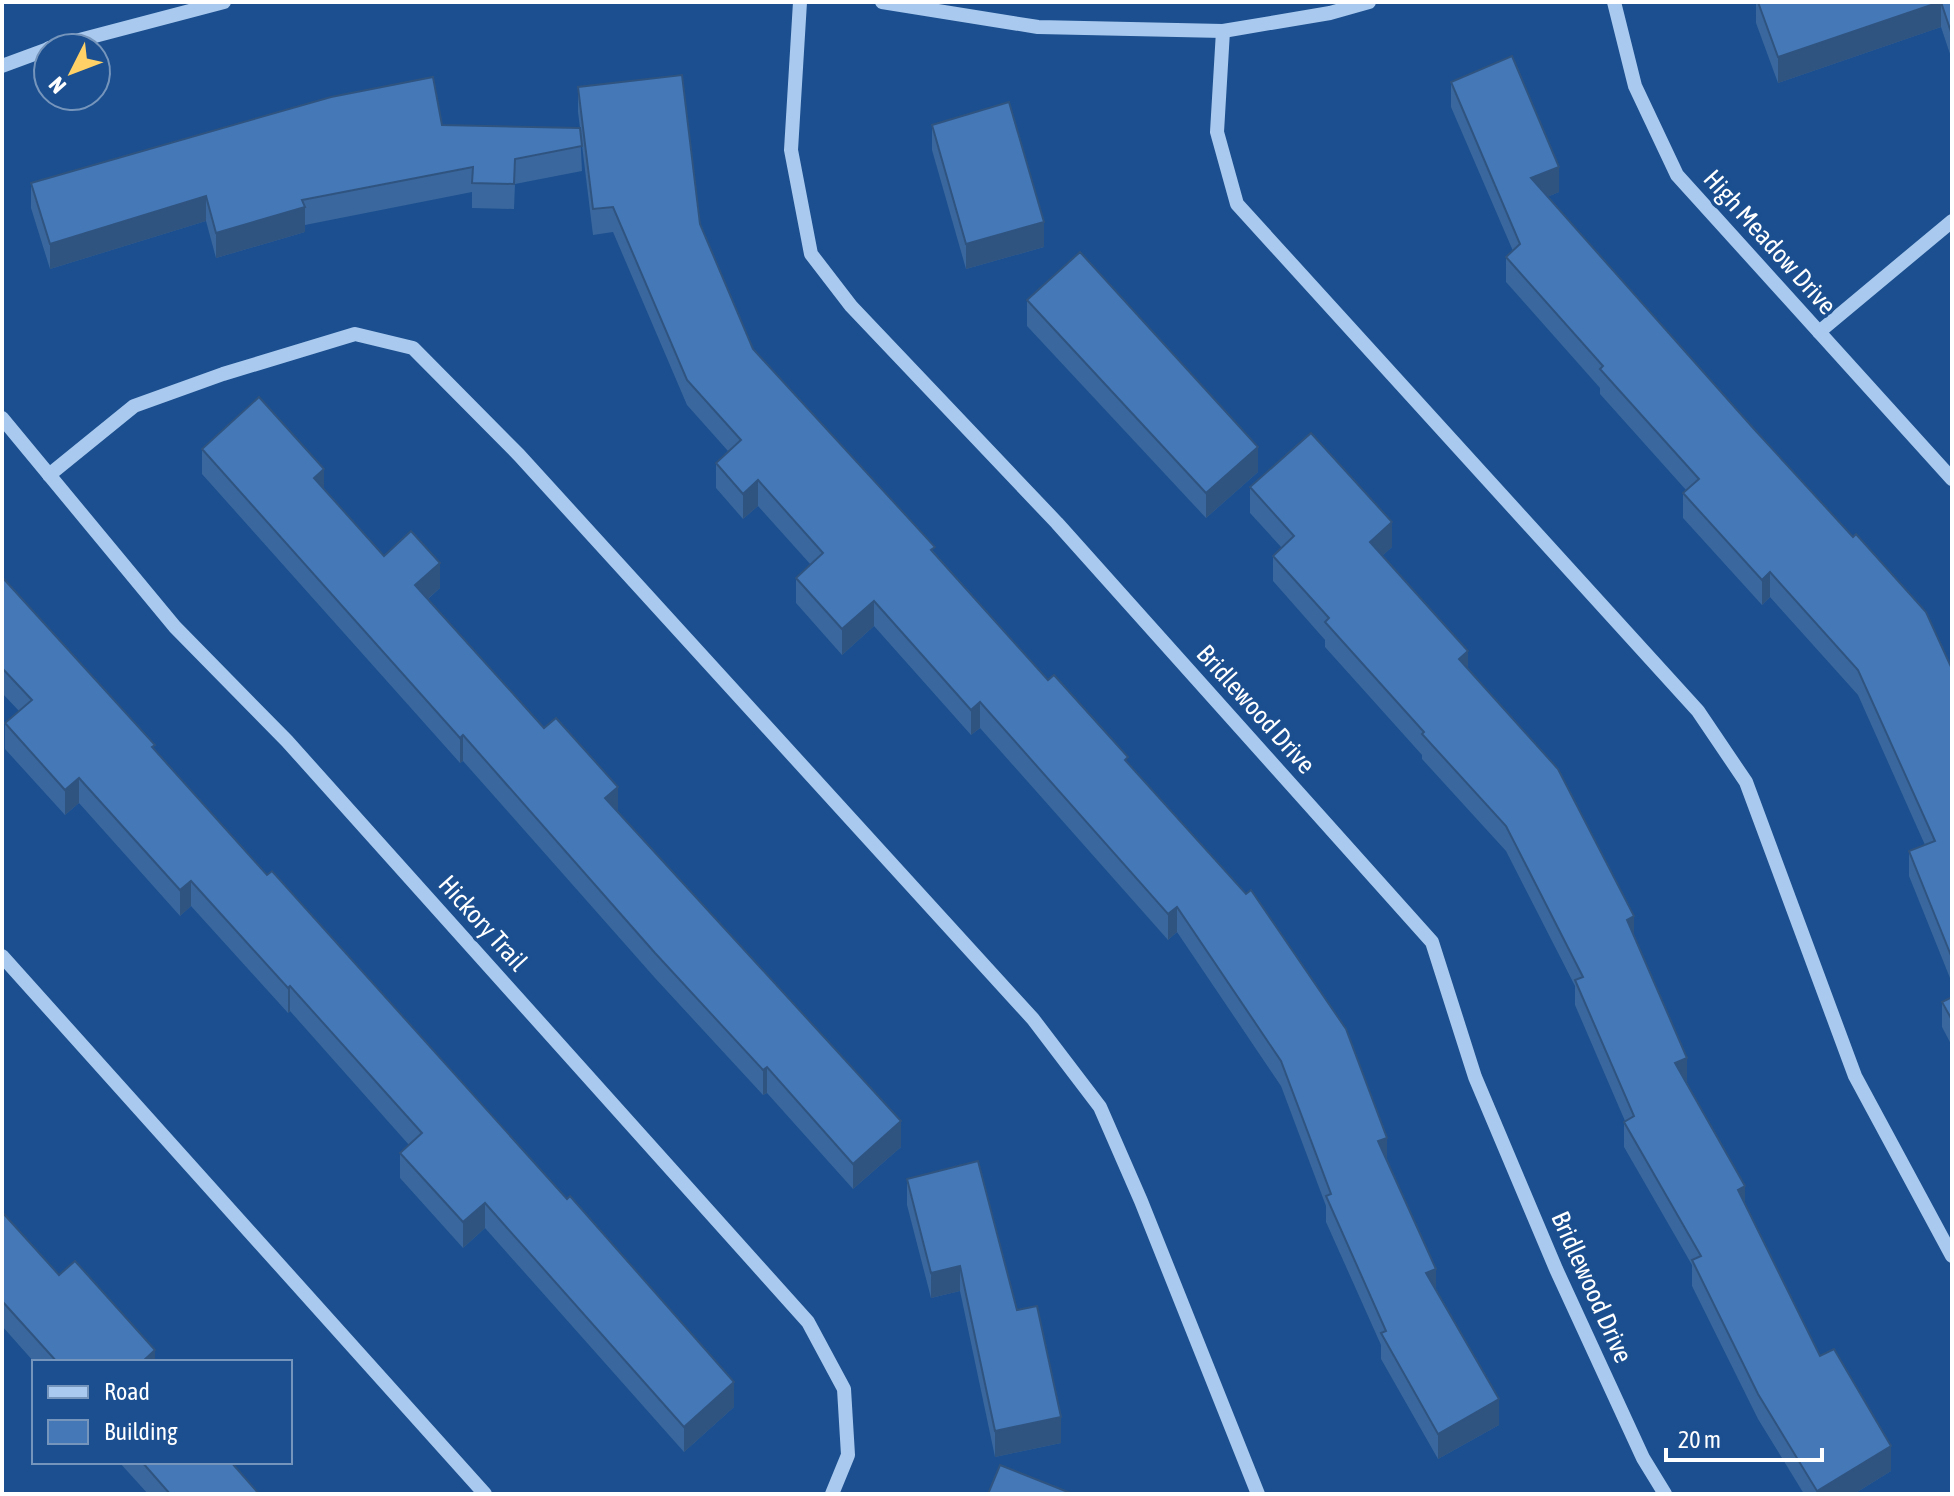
<svg xmlns="http://www.w3.org/2000/svg" width="1954" height="1496" font-family="'Asap Condensed',sans-serif">
<style>
.lines{fill:none;stroke-linecap:round;stroke-linejoin:round}
.minor{stroke:#a9c9ee;stroke-width:14}
.wall{fill:#3a679d}
.shaded-wall{fill:#305480}
.building{fill:#4478b7;stroke:#305480;stroke-width:2}
.labels{text-anchor:middle;stroke-width:7;stroke-linejoin:round;paint-order:stroke}
.street-label{font-size:26px;fill:#fff;stroke:#1b4f8f}
</style>
<rect width="100%" height="100%" fill="#1b4f8f"/>
<g class="lines">
<g class="minor">
<polyline points="800,2 791,150 811,254 851,306 1057,523 1432,942 1475,1077 1556,1269 1643,1458 1665,1494"/>
<polyline points="882,2 1038,27 1223,31 1330,13 1369,2"/>
<polyline points="1614,2 1635,86 1677,175 1952,479"/>
<polyline points="1223,31 1217,132 1237,204 1698,711 1746,782 1855,1076 1952,1256"/>
<polyline points="49,48 224,2"/>
<polyline points="2,66 48,49"/>
<polyline points="1819,332 1952,221"/>
<polyline points="2,418 175,627 287,741 808,1322 844,1389 848,1455 832,1494"/>
<polyline points="49,475 134,406 223,374 355,334 413,348 519,455 1033,1019 1100,1107 1141,1201 1258,1494"/>
<polyline points="2,956 485,1494"/>
</g>
</g>
<g class="wall">
<polygon points="1756,2 1952,2 1952,60 1941,27 1778,83 1756,23"/>
<polygon points="1451,82 1559,192 1547,197 1952,669 1952,983 1909,876 1909,851 1925,845 1858,695 1770,597 1762,605 1683,518 1683,493 1686,490 1600,394 1600,388 1506,282 1506,257 1513,251 1451,107"/>
<polygon points="578,87 700,224 753,349 1048,680 1128,763 1387,1159 1436,1292 1499,1425 1438,1459 1381,1359 1381,1345 1326,1222 1326,1206 1281,1086 1177,932 1168,940 980,728 971,735 874,626 842,655 796,603 796,578 811,565 758,506 743,519 716,488 716,463 728,451 687,405 613,232 593,235 580,129 582,171 515,184 514,209 472,208 472,192 305,225 305,232 216,258 206,221 50,269 31,208 31,183 442,125 580,128 578,112"/>
<polygon points="932,125 1044,247 966,269 932,150"/>
<polygon points="1027,300 1258,472 1206,518 1027,326"/>
<polygon points="202,449 324,489 384,556 440,588 428,599 618,812 901,1147 853,1189 767,1093 763,1095 655,978 463,761 460,763 202,474"/>
<polygon points="1250,487 1392,547 1382,556 1468,669 1634,936 1687,1083 1745,1205 1820,1356 1891,1471 1854,1494 1804,1494 1758,1419 1692,1286 1692,1265 1624,1147 1624,1122 1625,1121 1575,1005 1575,986 1506,851 1422,759 1422,755 1325,647 1325,640 1273,581 1273,556 1282,548 1250,513"/>
<polygon points="2,577 734,1407 684,1452 485,1228 463,1248 400,1178 400,1153 409,1145 290,1011 288,1013 191,906 180,916 79,803 65,815 5,749 5,723 19,711 2,693"/>
<polygon points="1952,997 1952,1046 1942,1027 1942,1002"/>
<polygon points="907,1179 1017,1310 1061,1443 995,1457 960,1291 931,1298 907,1205"/>
<polygon points="2,1212 59,1275 155,1362 34,1362 2,1326"/>
<polygon points="119,1462 231,1462 259,1494 148,1494"/>
</g>
<g class="shaded-wall">
<polygon points="1941,2 1941,27 1778,83 1778,57"/>
<polygon points="1559,167 1559,192 1531,204 1531,178"/>
<polygon points="206,196 206,221 50,269 50,244"/>
<polygon points="305,207 305,232 216,258 216,233"/>
<polygon points="1044,222 1044,247 966,269 966,244"/>
<polygon points="1258,447 1258,472 1206,518 1206,493"/>
<polygon points="324,469 324,494 314,478"/>
<polygon points="758,480 758,506 743,519 743,494"/>
<polygon points="1392,522 1392,547 1370,567 1370,542"/>
<polygon points="440,563 440,588 415,610 415,585"/>
<polygon points="1770,572 1770,597 1762,605 1762,580"/>
<polygon points="874,601 874,626 842,655 842,629"/>
<polygon points="1468,651 1468,676 1459,659"/>
<polygon points="980,702 980,728 971,735 971,710"/>
<polygon points="463,735 463,761 460,763 460,738"/>
<polygon points="79,778 79,803 65,815 65,790"/>
<polygon points="618,787 618,813 605,798"/>
<polygon points="191,881 191,906 180,916 180,890"/>
<polygon points="1177,907 1177,932 1168,940 1168,914"/>
<polygon points="1634,916 1634,941 1627,920"/>
<polygon points="290,986 290,1011 288,1013 288,988"/>
<polygon points="1687,1058 1687,1083 1675,1063"/>
<polygon points="767,1067 767,1093 763,1095 763,1070"/>
<polygon points="901,1121 901,1147 853,1189 853,1164"/>
<polygon points="1387,1138 1387,1163 1378,1141"/>
<polygon points="1745,1186 1745,1211 1738,1190"/>
<polygon points="485,1203 485,1228 463,1248 463,1222"/>
<polygon points="960,1266 960,1291 931,1298 931,1273"/>
<polygon points="1436,1269 1436,1294 1426,1273"/>
<polygon points="155,1350 155,1362 142,1362"/>
<polygon points="734,1382 734,1407 684,1452 684,1427"/>
<polygon points="1499,1399 1499,1425 1438,1459 1438,1434"/>
<polygon points="1061,1417 1061,1443 995,1457 995,1431"/>
<polygon points="1891,1446 1891,1471 1854,1494 1817,1494 1817,1491"/>
</g>
<g class="building">
<polygon points="1758,2 1940,2 1778,57"/>
<polygon points="1941,2 1952,2 1952,35"/>
<polygon points="1512,56 1559,167 1531,178 1754,429 1853,537 1856,534 1926,612 1952,669 1952,958 1909,851 1935,841 1858,670 1770,572 1762,580 1683,493 1699,479 1600,369 1603,366 1506,257 1520,244 1451,82"/>
<polygon points="682,75 700,224 753,349 935,547 931,550 1048,680 1054,675 1128,757 1125,760 1246,894 1251,890 1346,1029 1387,1138 1378,1141 1436,1269 1426,1273 1499,1399 1438,1434 1381,1333 1386,1331 1326,1196 1331,1194 1281,1061 1177,907 1168,914 980,702 971,710 874,601 842,629 796,578 823,553 758,480 743,494 716,463 741,440 687,380 613,207 593,209 578,87"/>
<polygon points="433,77 442,125 580,128 582,146 515,159 514,184 472,183 473,167 302,200 305,207 216,233 206,196 50,244 31,183 331,97"/>
<polygon points="1009,102 1044,222 966,244 932,125"/>
<polygon points="1080,252 1258,447 1206,493 1027,300"/>
<polygon points="259,397 324,469 314,478 384,556 411,531 440,563 415,585 544,728 556,718 618,787 605,798 901,1121 853,1164 767,1067 763,1070 655,953 463,735 460,738 202,449"/>
<polygon points="1311,433 1392,522 1370,542 1468,651 1459,659 1558,769 1634,916 1627,920 1687,1058 1675,1063 1745,1186 1738,1190 1820,1356 1834,1349 1891,1446 1817,1491 1758,1394 1692,1260 1701,1256 1624,1122 1634,1116 1575,980 1583,977 1506,826 1422,734 1424,732 1325,622 1329,618 1273,556 1294,536 1250,487"/>
<polygon points="2,577 155,745 152,747 267,875 272,871 567,1199 570,1196 734,1382 684,1427 485,1203 463,1222 400,1153 422,1133 290,986 288,988 191,881 180,890 79,778 65,790 5,723 32,700 2,668"/>
<polygon points="1952,997 1952,1020 1942,1002"/>
<polygon points="978,1161 1017,1310 1037,1306 1061,1417 995,1431 960,1266 931,1273 907,1179"/>
<polygon points="2,1212 59,1275 75,1261 155,1350 142,1362 57,1362 2,1301"/>
<polygon points="142,1462 231,1462 259,1494 170,1494"/>
<polygon points="1000,1465 1073,1494 988,1494"/>
</g>
<g class="labels">
<g class="street-label">
<text transform="translate(1770 242) rotate(48)" y="9">High Meadow Drive</text>
<text transform="translate(1256 709) rotate(48)" y="9">Bridlewood Drive</text>
<text transform="translate(483 923) rotate(48)" y="9">Hickory Trail</text>
<text transform="translate(1592 1287) rotate(66)" y="9">Bridlewood Drive</text>
</g>
</g>
<rect width="1954" height="1496" fill="none" stroke="#ffffff" stroke-width="8"/>
<rect x="32" y="1360" width="260" height="104" fill="#1b4f8f" stroke="#7695bc" stroke-width="2"/>
<rect x="48" y="1386" width="40" height="12" fill="#a9c9ee" stroke="#7695bc" stroke-width="2"/>
<text x="104" y="1400" font-size="24" fill="#ffffff">Road</text>
<rect x="48" y="1420" width="40" height="24" fill="#4478b7" stroke="#7695bc" stroke-width="2"/>
<text x="104" y="1440" font-size="24" fill="#ffffff">Building</text>
<g transform="translate(72 72) rotate(228)"><circle r="38" fill="#1b4f8f" stroke="#7695bc" stroke-width="2"/>
<path d="M0-6L14 30L0 20L-14 30Z" fill="#ffd166"/>
<text y="-12" font-size="22" font-weight="bold" text-anchor="middle" fill="#ffffff">N</text>
</g>
<path d="M1666 1448v12h156v-12" fill="none" stroke="#ffffff" stroke-width="4"/>
<text x="1678" y="1448" font-size="24" fill="#ffffff" stroke="#1b4f8f" stroke-width="6" paint-order="stroke">20 m</text>
</svg>
